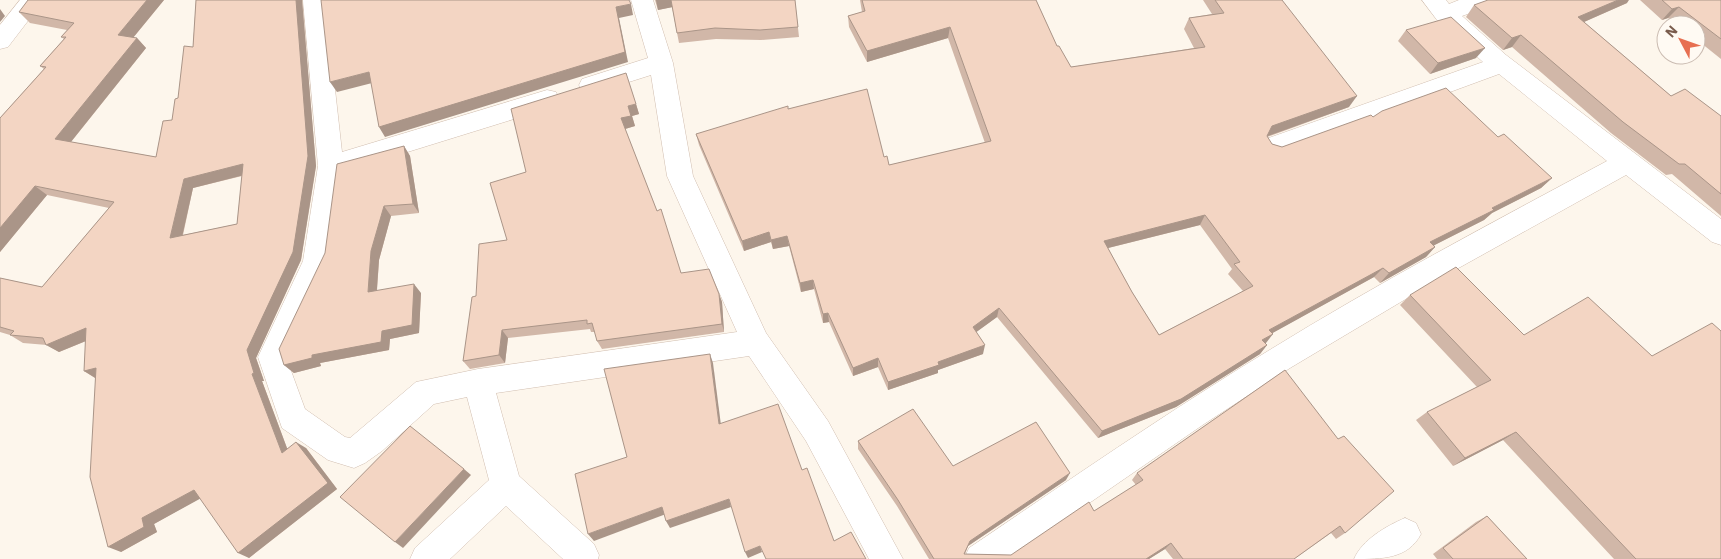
<svg xmlns="http://www.w3.org/2000/svg" width="1721" height="559" font-family="'IBM Plex Sans',sans-serif">
<style>
.lines{fill:none;stroke-linecap:round;stroke-linejoin:round}
.minor-casing{stroke:#d1beb0;stroke-width:1}
.minor{fill:#fff;fill-rule:evenodd}
.wall{fill:#d1b7a8;fill-rule:evenodd}
.shaded-wall{fill:#aa9588}
.building{fill:#f3d5c3;stroke:#aa9588;fill-rule:evenodd}
</style>
<rect width="100%" height="100%" fill="#fdf6ec"/>
<g class="lines">
<g class="minor-casing">
<g id="minor">
<polygon points="20,0 44,0 8,47 0,49 0,25"/>
<polygon points="303,0 325,0 342,152 547,90 556,92 559,99 556,106 343,172 331,261 286,357 305,409 345,437 350,438 416,382 478,369 737,332 667,176 651,75 591,94 582,91 579,85 582,79 648,58 631,0 653,0 673,63 693,176 766,333 828,421 903,559 869,559 806,441 749,356 496,393 519,476 594,544 599,555 598,559 563,559 506,506 450,559 410,559 415,548 489,480 467,397 434,404 382,451 365,463 354,468 328,460 282,428 258,357 303,261 318,166"/>
<path d="M1422 0H1446L1449 4 1459 0H1493L1490 6 1462 16 1506 55 1721 219V245L1712 242 1626 175 1446 275 1290 368 1204 424 1008 559H964L969 548C1068 481 1166 413 1268 351 1378 283 1493 222 1607 161L1499 74 1284 153 1275 156 1266 153 1262 146 1266 139 1483 62 1437 20Z"/>
<path d="M1405 518 1416 523 1421 534C1408 559 1382 559 1354 559 1362 540 1386 526 1405 518Z"/>
</g>
</g>
<use href="#minor" class="minor"/>
</g>
<g class="wall">
<path d="M164 0 133 38H137L146 48 71 142 156 157 172 120 193 47 196 0H302L316 166 301 260 256 358 264 381H262L287 448H306L337 489 249 558 200 498 154 524 157 532 121 552 95 378 84 371 86 341 59 352 47 345 23 343 10 335 0 332V278L42 287 109 208 47 195 0 252V118L44 69 40 66 64 39 61 37 67 30 30 23 19 12ZM242 176 237 224 183 235 193 188Z"/>
<polygon points="655,0 795,0 799,37 761,40 716,39 679,43 672,7 658,10"/>
<path d="M860 0H1036L1057 46 1071 67 1194 48 1184 29 1189 18 1212 14 1203 0H1282L1349 107 1267 137 1272 144 1282 147 1373 117 1498 137 1552 178 1541 188 1492 213 1484 220 1434 245 1435 247 1426 257 1380 283 1374 277 1272 333 1265 343 1267 345 1260 354 1176 407 1098 438 997 317 976 332 983 354 938 370V373L888 390 878 367 853 376 829 322 823 323 814 289 801 292 789 246 773 249 771 242 744 251 699 145 696 134 788 109 884 157 889 165 985 143 948 38 867 62 849 27 848 16 862 12ZM1200 225 1232 269 1228 274 1243 291 1159 335 1132 292 1108 248Z"/>
<polygon points="1640,0 1721,0 1721,59 1696,39 1696,25 1678,25 1668,18 1662,20"/>
<polygon points="1627,3 1584,22 1671,96 1721,116 1721,216 1672,174 1666,175 1611,133 1512,47 1503,50 1466,17 1474,5"/>
<polygon points="1406,30 1476,58 1430,74 1398,41"/>
<polygon points="636,104 639,114 632,116 635,126 625,129 681,273 719,294 722,302 724,332 602,349 597,341 595,332 591,332 590,329 508,338 505,363 470,369 463,361 476,296 507,240 526,172"/>
<polygon points="404,146 410,156 419,213 391,216 379,260 377,291 421,293 419,333 390,339 389,350 320,363 321,366 294,373 284,365"/>
<polygon points="1410,295 1721,559 1614,559 1503,440 1453,466 1416,420 1427,412 1477,387 1400,305"/>
<polygon points="1285,370 1345,533 1336,539 1331,533 1294,559 1173,559 1165,549 1149,559 929,559 897,506 858,449 858,441 953,466 1066,480 968,546 965,554 1011,555 1094,511 1136,485 1132,480 1137,473"/>
<polygon points="1487,516 1527,559 1437,559 1433,554 1476,522"/>
</g>
<g class="shaded-wall">
<polygon points="147,0 164,0 127,45 118,35"/>
<polygon points="296,0 302,0 316,166 301,260 256,358 264,381 262,381 291,459 282,453 252,374 247,350"/>
<polygon points="656,0 671,0 673,7 658,10"/>
<polygon points="1618,0 1629,0 1627,3 1568,29 1578,17"/>
<polygon points="631,4 633,15 619,18 628,62 385,137 379,127 616,7"/>
<polygon points="1679,7 1668,18 1662,20 1672,9"/>
<polygon points="0,9 5,16 0,22"/>
<polygon points="950,27 948,38 867,62 867,51"/>
<polygon points="1521,35 1512,47 1503,50 1512,38"/>
<polygon points="137,38 146,48 66,148 55,139"/>
<polygon points="1485,48 1476,58 1430,74 1438,63"/>
<polygon points="369,72 376,82 337,92 330,82"/>
<polygon points="1357,96 1349,107 1265,137 1272,126"/>
<polygon points="636,104 639,114 632,116 635,126 625,129 621,118 628,106"/>
<polygon points="404,146 410,156 419,213 413,204"/>
<polygon points="243,164 252,173 193,188 180,246 170,238 184,179"/>
<polygon points="1552,178 1541,188 1492,213 1484,220 1421,252 1430,242 1492,208"/>
<polygon points="35,186 47,195 0,252 0,228"/>
<polygon points="384,206 391,216 379,260 376,301 368,292 371,251"/>
<polygon points="1205,215 1200,225 1100,250 1104,241"/>
<polygon points="769,232 771,242 744,251 742,241"/>
<polygon points="787,236 789,246 773,249 771,240"/>
<polygon points="1435,247 1426,257 1380,283 1389,273"/>
<polygon points="1383,268 1374,277 1262,339 1269,330"/>
<polygon points="813,280 814,289 801,292 800,283"/>
<polygon points="414,284 421,293 419,333 390,339 389,350 320,363 321,366 294,373 284,365 382,331"/>
<polygon points="719,294 722,302 724,332 722,324"/>
<polygon points="999,308 997,317 971,336 973,327"/>
<polygon points="828,313 829,322 823,323 823,314"/>
<polygon points="86,328 98,336 59,352 46,345"/>
<polygon points="502,330 508,338 505,363 499,355"/>
<polygon points="1273,334 1266,343 1255,348 1262,340"/>
<polygon points="985,345 983,354 938,370 938,373 888,390 888,382 938,362"/>
<polygon points="1267,345 1260,354 1176,407 1098,438 1102,431"/>
<polygon points="710,354 713,363 722,433 719,424"/>
<polygon points="878,358 878,367 853,376 853,368"/>
<polygon points="96,368 97,379 84,371"/>
<polygon points="1516,432 1503,440 1453,466 1465,458"/>
<polygon points="296,442 306,448 337,489 249,558 238,553"/>
<polygon points="464,469 471,475 403,548 395,542"/>
<polygon points="1070,473 1066,480 968,546 962,559 970,541"/>
<polygon points="194,490 205,496 154,524 157,532 121,552 108,547 142,518"/>
<polygon points="729,499 731,507 670,528 666,521"/>
<polygon points="662,507 666,514 594,541 588,534"/>
<polygon points="1171,543 1165,549 1149,559 1146,559"/>
<polygon points="760,546 762,552 748,558 745,552"/>
</g>
<g class="building">
<path d="M28 0H147L118 35 137 38 55 139 156 157 163 121 172 120 175 99 178 98 184 46 193 47 196 0H296L308 156 293 252 247 350 254 373 252 374 282 453 296 442 328 483 238 553 194 490 142 518 144 527 108 547 90 477 96 368 84 371 86 328 46 345 43 338 10 335 14 331 0 327V278L42 287 114 202 35 186 0 228V118L46 67 40 66 66 37H61L74 23 19 12ZM243 164 237 224 170 238 184 179Z"/>
<polygon points="321,0 629,0 631,4 616,7 625,52 379,127 369,72 330,82"/>
<polygon points="671,0 795,0 798,27 760,30 715,28 677,33"/>
<path d="M862 0H1036L1057 46H1059L1071 67 1205 47 1189 18 1224 13 1215 0H1282L1357 96 1272 126 1267 136 1272 144 1282 147 1371 115 1373 117 1382 111 1446 88 1498 137 1504 134 1552 178 1492 208 1494 210 1430 242 1435 247 1389 273 1383 268 1269 330 1273 334 1262 340 1267 345 1181 399 1102 431 999 308 973 327 985 345 938 362 939 365 888 382 878 358 853 368 828 313 823 314 813 280 800 283 787 236 771 240 769 232 742 241 696 134 788 106V109L867 89 884 157 887 156 889 165 991 141 950 27 867 51 848 16 865 11ZM1205 215 1240 262 1234 264 1253 286 1159 335 1132 292 1104 241Z"/>
<polygon points="1488,0 1618,0 1578,17 1671,96 1685,89 1721,116 1721,194 1685,164 1679,164 1623,122 1521,35 1512,38 1474,5"/>
<polygon points="1662,0 1721,0 1721,39 1679,7 1672,9"/>
<polygon points="1451,17 1485,48 1438,63 1406,30"/>
<polygon points="626,73 636,104 628,106 631,116 621,118 657,211 661,209 681,273 709,269 719,294 722,324 597,341 592,323 587,324 587,320 502,330 499,355 463,361 472,297 476,296 479,244 507,240 490,183 526,172 511,109"/>
<polygon points="404,146 413,204 384,206 371,251 368,292 414,284 412,325 382,331 381,342 312,355 312,358 284,365 279,349 325,253 337,164"/>
<polygon points="1456,267 1524,335 1588,297 1652,356 1712,323 1721,331 1721,559 1636,559 1516,432 1465,458 1427,412 1491,380 1410,295"/>
<polygon points="710,354 719,424 778,404 802,470 807,468 834,541 851,532 866,559 766,559 760,546 745,552 729,499 666,521 662,507 588,534 575,474 627,457 604,369"/>
<polygon points="1285,370 1338,439 1344,436 1394,491 1345,533 1340,526 1294,559 1183,559 1171,543 1146,559 934,559 898,500 858,441 913,409 953,466 1036,422 1070,473 970,541 964,554 1011,555 1089,502 1094,511 1143,480 1137,473"/>
<polygon points="410,426 464,469 395,542 340,497"/>
<polygon points="1487,516 1527,559 1453,559 1443,548"/>
</g>
<g transform="translate(1681 40) rotate(311)"><circle r="24" fill="#fffaf3" stroke="#cabbb1"/>
<path d="M0-4L9 19L0 12L-9 19Z" fill="#e76f51"/>
<text y="-8" font-size="14" font-weight="bold" text-anchor="middle" fill="#7a5c4d">N</text>
</g>
</svg>
